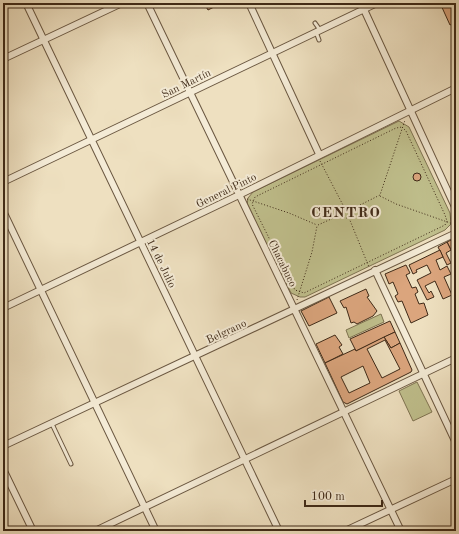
<svg xmlns="http://www.w3.org/2000/svg" width="459" height="534" font-family="'Old Standard TT',serif">
<style>
.green{fill:#c0c08d;stroke:#7f7452}
.building{fill:#dba57d;stroke:#3e2917;fill-rule:evenodd}
.lines{fill:none;stroke-linecap:round;stroke-linejoin:round}
.lane-casing{stroke:#6a5741;stroke-width:5}
.street-casing{stroke:#6a5741;stroke-width:8}
.path{stroke:#3e2917;stroke-width:1;stroke-dasharray:1 2;stroke-linecap:butt}
.lane{stroke:#f4ebd6;stroke-width:3}
.street{stroke:#f4ebd6;stroke-width:6}
.labels{text-anchor:middle;stroke-width:4;stroke-linejoin:round;paint-order:stroke}
.street-label{font-size:11px;fill:#3e2917;stroke:#f4ebd6}
.district-label{font-size:15px;font-weight:bold;letter-spacing:1px;fill:#3e2917;stroke:#f4ebd6}
</style>
<rect width="100%" height="100%" fill="#eee0c0"/>
<filter id="stains"><feTurbulence type="fractalNoise" baseFrequency=".005" numOctaves="4"/><feColorMatrix values="0 0 0 0 .2 0 0 0 0 .09 0 0 0 0 .02 0 0 0 .5 -.17"/></filter>
<radialGradient id="worn" r=".72"><stop offset=".6" stop-color="#630" stop-opacity="0"/><stop offset="1" stop-color="#630" stop-opacity=".3"/></radialGradient>
<g class="green">
<polygon points="399,121 409,127 450,213 451,224 445,230 305,297 300,297 291,293 247,206 248,198 253,192"/>
<polygon points="381,314 384,322 349,338 346,330"/>
<polygon points="417,382 432,412 413,421 399,391"/>
</g>
<g class="building">
<polygon points="204,3 222,3 208,10"/>
<polygon points="440,3 456,3 456,22 450,25"/>
<circle cx="417" cy="177" r="4"/>
<polygon points="453,239 456,244 456,260 447,242"/>
<polygon points="447,242 451,250 446,253 451,263 447,265 438,247"/>
<polygon points="440,250 443,257 436,260 440,270 447,266 451,274 444,277 452,295 443,299 435,281 425,286 429,293 431,291 434,297 427,300 417,280 431,273 427,265 416,270 417,272 413,274 409,265"/>
<polygon points="406,265 410,273 406,275 412,288 416,287 418,292 415,294 419,304 424,303 428,315 411,323 402,301 398,302 395,296 398,294 393,282 389,284 385,274"/>
<polygon points="366,289 369,296 367,297 377,311 373,316 357,324 354,322 351,323 346,307 344,308 340,301"/>
<polygon points="329,297 337,313 309,326 301,311"/>
<polygon points="390,321 395,332 356,351 350,339"/>
<polygon points="395,332 400,343 391,348 384,337"/>
<polygon points="335,335 342,345 339,347 343,354 325,363 316,344"/>
<path d="M384 337 391 348 400 343 412 370 411 372 347 404 343 402 325 363 355 349 356 351ZM385 340 400 369 382 378 367 349ZM363 366 370 383 349 393 341 377Z"/>
</g>
<g class="lines">
<g class="lane-casing">
<g id="lane">
<polyline points="315,23 320,30"/>
<polyline points="316,32 319,40"/>
<polyline points="52,424 71,464"/>
</g>
</g>
<g class="street-casing">
<g id="street">
<polyline points="26,3 279,531"/>
<polyline points="147,3 401,531"/>
<polyline points="249,3 319,154"/>
<polyline points="361,3 456,209"/>
<polyline points="3,59 122,3"/>
<polyline points="3,182 377,3"/>
<polyline points="3,211 156,531"/>
<polyline points="375,270 456,443"/>
<polyline points="3,308 239,195 456,88"/>
<polyline points="3,446 456,233"/>
<polyline points="3,469 33,531"/>
<polyline points="95,531 456,358"/>
<polyline points="345,531 456,479"/>
</g>
</g>
<g class="path">
<polygon points="402,127 406,131 445,215 447,221 445,225 304,293 295,290 252,204 255,197 396,128"/>
<polyline points="320,161 344,207"/>
<polyline points="380,196 396,204 456,225"/>
<polyline points="247,199 289,213 317,225"/>
<circle cx="347" cy="212" r="6"/>
<polyline points="352,209 380,195 405,120"/>
<polyline points="349,218 369,267"/>
<polyline points="318,225 340,215"/>
<polyline points="297,300 312,252 317,226"/>
</g>
<use href="#lane" class="lane"/>
<use href="#street" class="street"/>
</g>
<g class="labels">
<g class="street-label">
<text transform="translate(186 83) rotate(-26)" y="4">San Martín</text>
<text transform="translate(226 190) rotate(-26)" y="4">General Pinto</text>
<text transform="translate(162 263) rotate(64)" y="4">14 de Julio</text>
<text transform="translate(283 263) rotate(64)" y="4">Chacabuco</text>
<text transform="translate(226 331) rotate(-25)" y="4">Belgrano</text>
</g>
<g class="district-label">
<text x="346" y="217">CENTRO</text>
</g>
</g>
<rect width="459" height="534" fill="none" stroke="#eee0c0" stroke-width="16"/>
<rect x="4" y="4" width="451" height="526" fill="none" stroke="#3e2917" stroke-width="2"/>
<rect x="8" y="8" width="443" height="518" fill="none" stroke="#3e2917"/>
<path d="M305 500v6h77v-6" fill="none" stroke="#3e2917" stroke-width="2"/>
<text x="311" y="500" font-size="12" fill="#3e2917" stroke="#f4ebd6" stroke-width="3" paint-order="stroke">100 m</text>
<rect width="100%" height="100%" filter="url(#stains)"/>
<rect width="100%" height="100%" fill="url(#worn)"/>
</svg>
